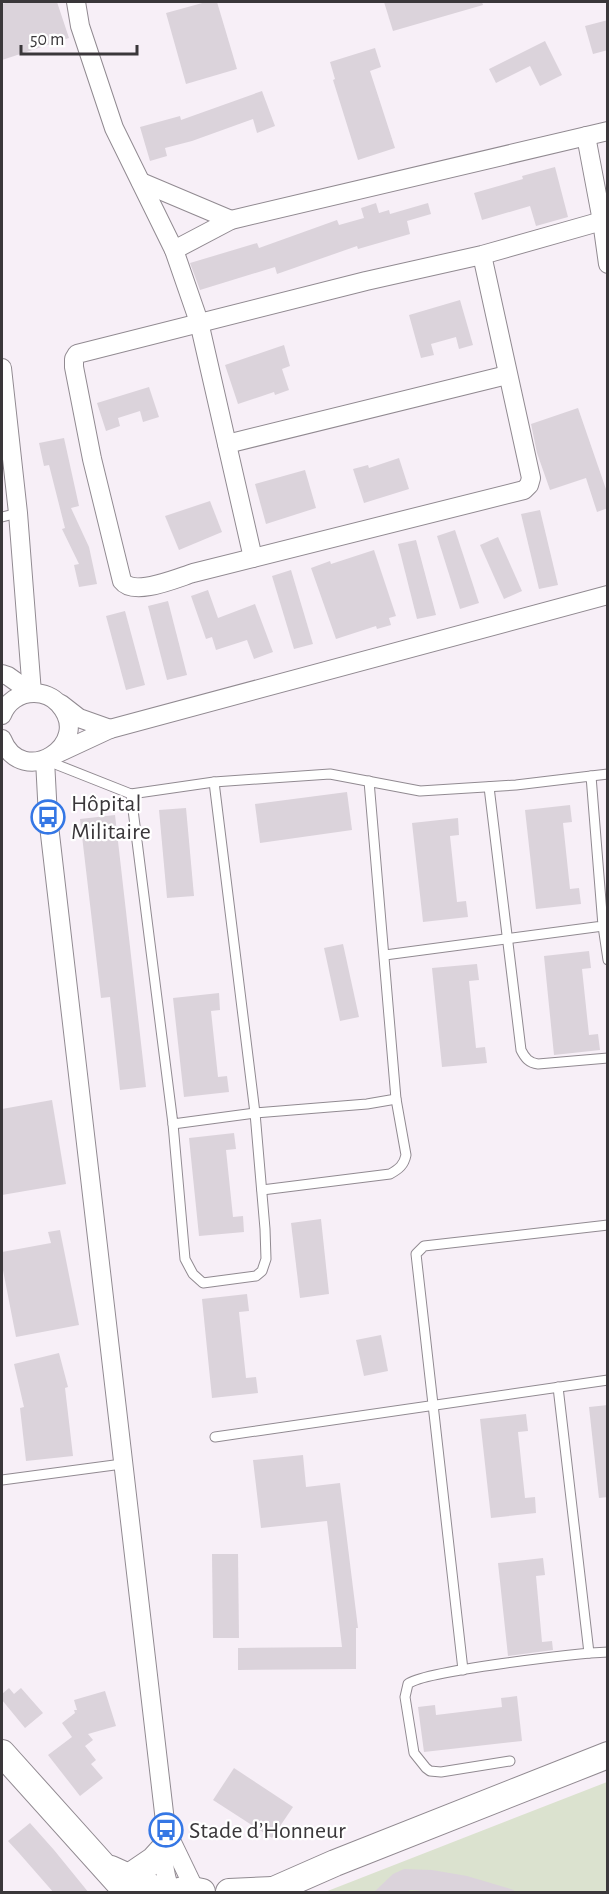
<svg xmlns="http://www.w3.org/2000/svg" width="609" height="1894" font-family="'Alegreya Sans',sans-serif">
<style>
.garden{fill:#dbe2cf}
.building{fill:#dbd3db}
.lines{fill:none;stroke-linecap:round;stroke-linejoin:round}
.lane-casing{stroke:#918a91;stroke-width:11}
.street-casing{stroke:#918a91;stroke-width:20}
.secondary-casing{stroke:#918a91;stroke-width:28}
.lane{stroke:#fff;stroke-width:9}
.street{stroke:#fff;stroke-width:18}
.secondary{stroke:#fff;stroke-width:26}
.labels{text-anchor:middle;stroke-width:4.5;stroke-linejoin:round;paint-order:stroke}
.poi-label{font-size:24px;fill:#3a373a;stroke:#fff;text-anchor:start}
</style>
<rect width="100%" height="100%" fill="#f7eff7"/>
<polygon class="garden" points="607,1782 607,1892 325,1892"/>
<g class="building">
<polygon points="9,2 57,2 69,38 2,60 2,4"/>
<polygon points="206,2 217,2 237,69 186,84 166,13"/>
<polygon points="384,2 482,2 483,5 393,31"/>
<polygon points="608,20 608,50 593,54 585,26"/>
<polygon points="545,41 562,75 540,86 530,66 496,83 489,69"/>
<polygon points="375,48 381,67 370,71 395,148 358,160 333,80 335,79 330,62"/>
<polygon points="262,91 275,126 257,133 253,119 192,141 165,148 167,156 150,161 140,127 180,116 181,120"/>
<polygon points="555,167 568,217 536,226 530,206 482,220 474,193 523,179 522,176"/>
<polygon points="376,203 379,213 389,210 390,214 428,203 431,214 407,221 410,234 358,249 357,246 277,274 275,267 200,290 190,263 257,243 259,248 337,220 339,225 364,218 361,208"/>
<polygon points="460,300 473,345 459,349 456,337 431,344 434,355 421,358 409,315"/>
<polygon points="284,345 290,366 282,369 289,390 275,395 274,392 238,404 225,365"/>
<polygon points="149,387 159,417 143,422 140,411 118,418 120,426 106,431 97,403"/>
<polygon points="578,408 608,495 608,508 597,512 586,478 550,490 537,453 531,424"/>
<polygon points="64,438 79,506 71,508 89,547 97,584 79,587 74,565 79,564 62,529 65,528 49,465 44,466 39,443"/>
<polygon points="399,458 409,489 364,503 353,469 368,465 369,468"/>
<polygon points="305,470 316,508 266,524 255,484"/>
<polygon points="210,501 222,532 179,550 165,516"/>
<polygon points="540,510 558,585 539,589 521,514"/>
<polygon points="455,530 479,603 460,609 437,536"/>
<polygon points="498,537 522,591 504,599 480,545"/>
<polygon points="416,540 436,615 417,619 398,544"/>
<polygon points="374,550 396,616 389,618 391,625 377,629 376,626 336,639 311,568 330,561 331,564"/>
<polygon points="291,570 313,644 294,649 272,576"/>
<polygon points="208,590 218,618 255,604 273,652 254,659 247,640 216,650 212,637 206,639 191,596"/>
<polygon points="168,601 187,675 167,680 148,606"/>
<polygon points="125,611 145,685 126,690 106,616"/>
<polygon points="347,792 352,830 260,843 255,804"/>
<polygon points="570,805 572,822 563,823 570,889 579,888 581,904 536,909 525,810"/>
<polygon points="186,808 194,896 167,898 159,810"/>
<polygon points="115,815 146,1087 120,1090 110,997 101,998 80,819"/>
<polygon points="458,818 459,835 450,836 457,902 466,901 468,917 423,922 412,823"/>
<polygon points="343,944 359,1017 340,1021 324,948"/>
<polygon points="589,951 591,968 582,969 589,1035 598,1034 600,1050 554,1055 544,956"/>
<polygon points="477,964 479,980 469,981 476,1048 485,1047 487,1063 442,1067 432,968"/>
<polygon points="219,993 220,1010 211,1011 218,1077 227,1076 229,1092 184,1097 173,998"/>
<polygon points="52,1100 66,1184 2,1195 2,1109"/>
<polygon points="234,1133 236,1149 226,1150 233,1217 243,1216 244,1232 199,1236 189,1138"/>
<polygon points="321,1219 329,1294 300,1298 291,1223"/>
<polygon points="60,1230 79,1325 16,1337 2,1265 2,1252 51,1243 48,1232"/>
<polygon points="247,1294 249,1311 239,1312 246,1378 256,1377 258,1393 212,1398 202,1299"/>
<polygon points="381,1335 388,1371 364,1376 356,1340"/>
<polygon points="59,1353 68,1387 65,1388 73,1456 26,1461 20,1408 24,1407 14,1364"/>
<polygon points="608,1405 608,1497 599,1498 589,1407"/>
<polygon points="526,1414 528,1431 518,1432 525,1498 535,1497 536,1513 491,1518 480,1419"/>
<polygon points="303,1455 306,1487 340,1483 358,1628 356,1628 356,1669 238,1670 238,1648 342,1647 327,1521 261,1528 253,1460"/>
<polygon points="212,1554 238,1554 239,1638 213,1638"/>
<polygon points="543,1558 545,1575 536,1576 542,1642 552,1641 553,1650 508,1656 498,1563"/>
<polygon points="9,1688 14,1694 21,1688 43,1713 25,1728 2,1700 2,1694"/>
<polygon points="105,1691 116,1726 88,1734 93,1740 85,1746 96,1760 91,1764 103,1778 80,1796 48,1755 72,1737 62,1723 75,1713 74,1710 77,1710 74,1700"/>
<polygon points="517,1696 522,1741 424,1752 418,1707 435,1705 436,1715 502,1707 501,1698"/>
<polygon points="234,1768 293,1807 272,1838 213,1800"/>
<polygon points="30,1823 54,1850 89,1893 54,1893 19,1853 8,1841"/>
<polygon points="404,1869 432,1870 467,1876 514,1890 513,1893 445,1893 411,1890 402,1893 373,1893 393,1874"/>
</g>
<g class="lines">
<g class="lane-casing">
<g id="lane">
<polyline points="2,517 18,513"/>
<polyline points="45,760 131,794 214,782 330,774 420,791 516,785 591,776 603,926 385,955"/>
<polyline points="591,776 608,774"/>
<path d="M489 787 521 1050C525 1058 529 1063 538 1064L608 1058"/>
<polyline points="131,794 173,1124 255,1113 367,1104 396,1099 369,781"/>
<polyline points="603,926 608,960"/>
<polyline points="173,1124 185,1259 193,1274 203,1283 256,1276 262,1271 266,1259 265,1229 255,1113 214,782"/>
<path d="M262 1190 390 1174C399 1169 404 1165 406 1155L396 1099"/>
<polyline points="558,1387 589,1653"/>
<polyline points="215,1437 608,1380"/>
<polyline points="2,1480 122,1464"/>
<polyline points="463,1670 416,1254 424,1246 608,1225"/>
<path d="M510 1761 441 1772 430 1771 426 1768 414 1753 405 1697 408 1684C423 1671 579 1653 608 1652"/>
</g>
</g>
<g class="street-casing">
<g id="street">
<polyline points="76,2 80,26 114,128 174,250 199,322 253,558"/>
<polyline points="586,136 602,221 608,264"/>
<polyline points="141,182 231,220"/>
<polyline points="174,250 231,220 608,131"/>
<path d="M482 255 531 478 529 485 524 490 193 573C177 578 134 597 122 581L92 459 74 367V359L77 354 366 281 482 255 602 221"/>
<polyline points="2,368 18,513 32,693"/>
<polyline points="227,444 507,375"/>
<polyline points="2,674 8,676 32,693"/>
<polyline points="61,704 79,718 110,729"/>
<path d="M2 715C7 702 19 693 34 693 43 693 53 697 59 704 95 744 22 790 2 739"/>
<polyline points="54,755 110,729 608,595"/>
<path d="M45 760 48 817 166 1830C163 1855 162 1869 171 1892"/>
<polyline points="167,1832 195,1890"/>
</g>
</g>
<g class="secondary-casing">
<g id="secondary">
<polyline points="2,1753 127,1892"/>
<polyline points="111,1869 162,1892"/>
<polyline points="129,1877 154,1860 164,1849"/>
<polyline points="175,1892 187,1889 202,1892"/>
<polyline points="229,1892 273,1890"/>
<polyline points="269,1892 335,1863 608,1755"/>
</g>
</g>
<use href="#lane" class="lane"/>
<use href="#street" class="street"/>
<use href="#secondary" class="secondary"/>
</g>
<defs>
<g id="bus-ring" transform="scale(1.725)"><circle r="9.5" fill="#fff" stroke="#3577e5" stroke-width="1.5"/><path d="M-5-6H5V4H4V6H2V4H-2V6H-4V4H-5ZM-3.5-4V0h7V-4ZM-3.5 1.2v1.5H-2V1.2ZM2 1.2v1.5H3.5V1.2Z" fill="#3577e5"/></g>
</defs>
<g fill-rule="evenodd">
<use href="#bus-ring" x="48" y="817"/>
<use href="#bus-ring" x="166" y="1830"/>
</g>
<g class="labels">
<g class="poi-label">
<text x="71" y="811">Hôpital<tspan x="71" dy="28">Militaire</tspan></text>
<text x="189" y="1838">Stade d’Honneur</text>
</g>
</g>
<rect width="609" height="1894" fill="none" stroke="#3a373a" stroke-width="6"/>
<path d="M21 45v9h116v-9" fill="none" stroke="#3a373a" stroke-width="3"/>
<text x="30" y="45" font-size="18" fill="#3a373a" stroke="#ffffff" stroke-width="4.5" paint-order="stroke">50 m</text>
</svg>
